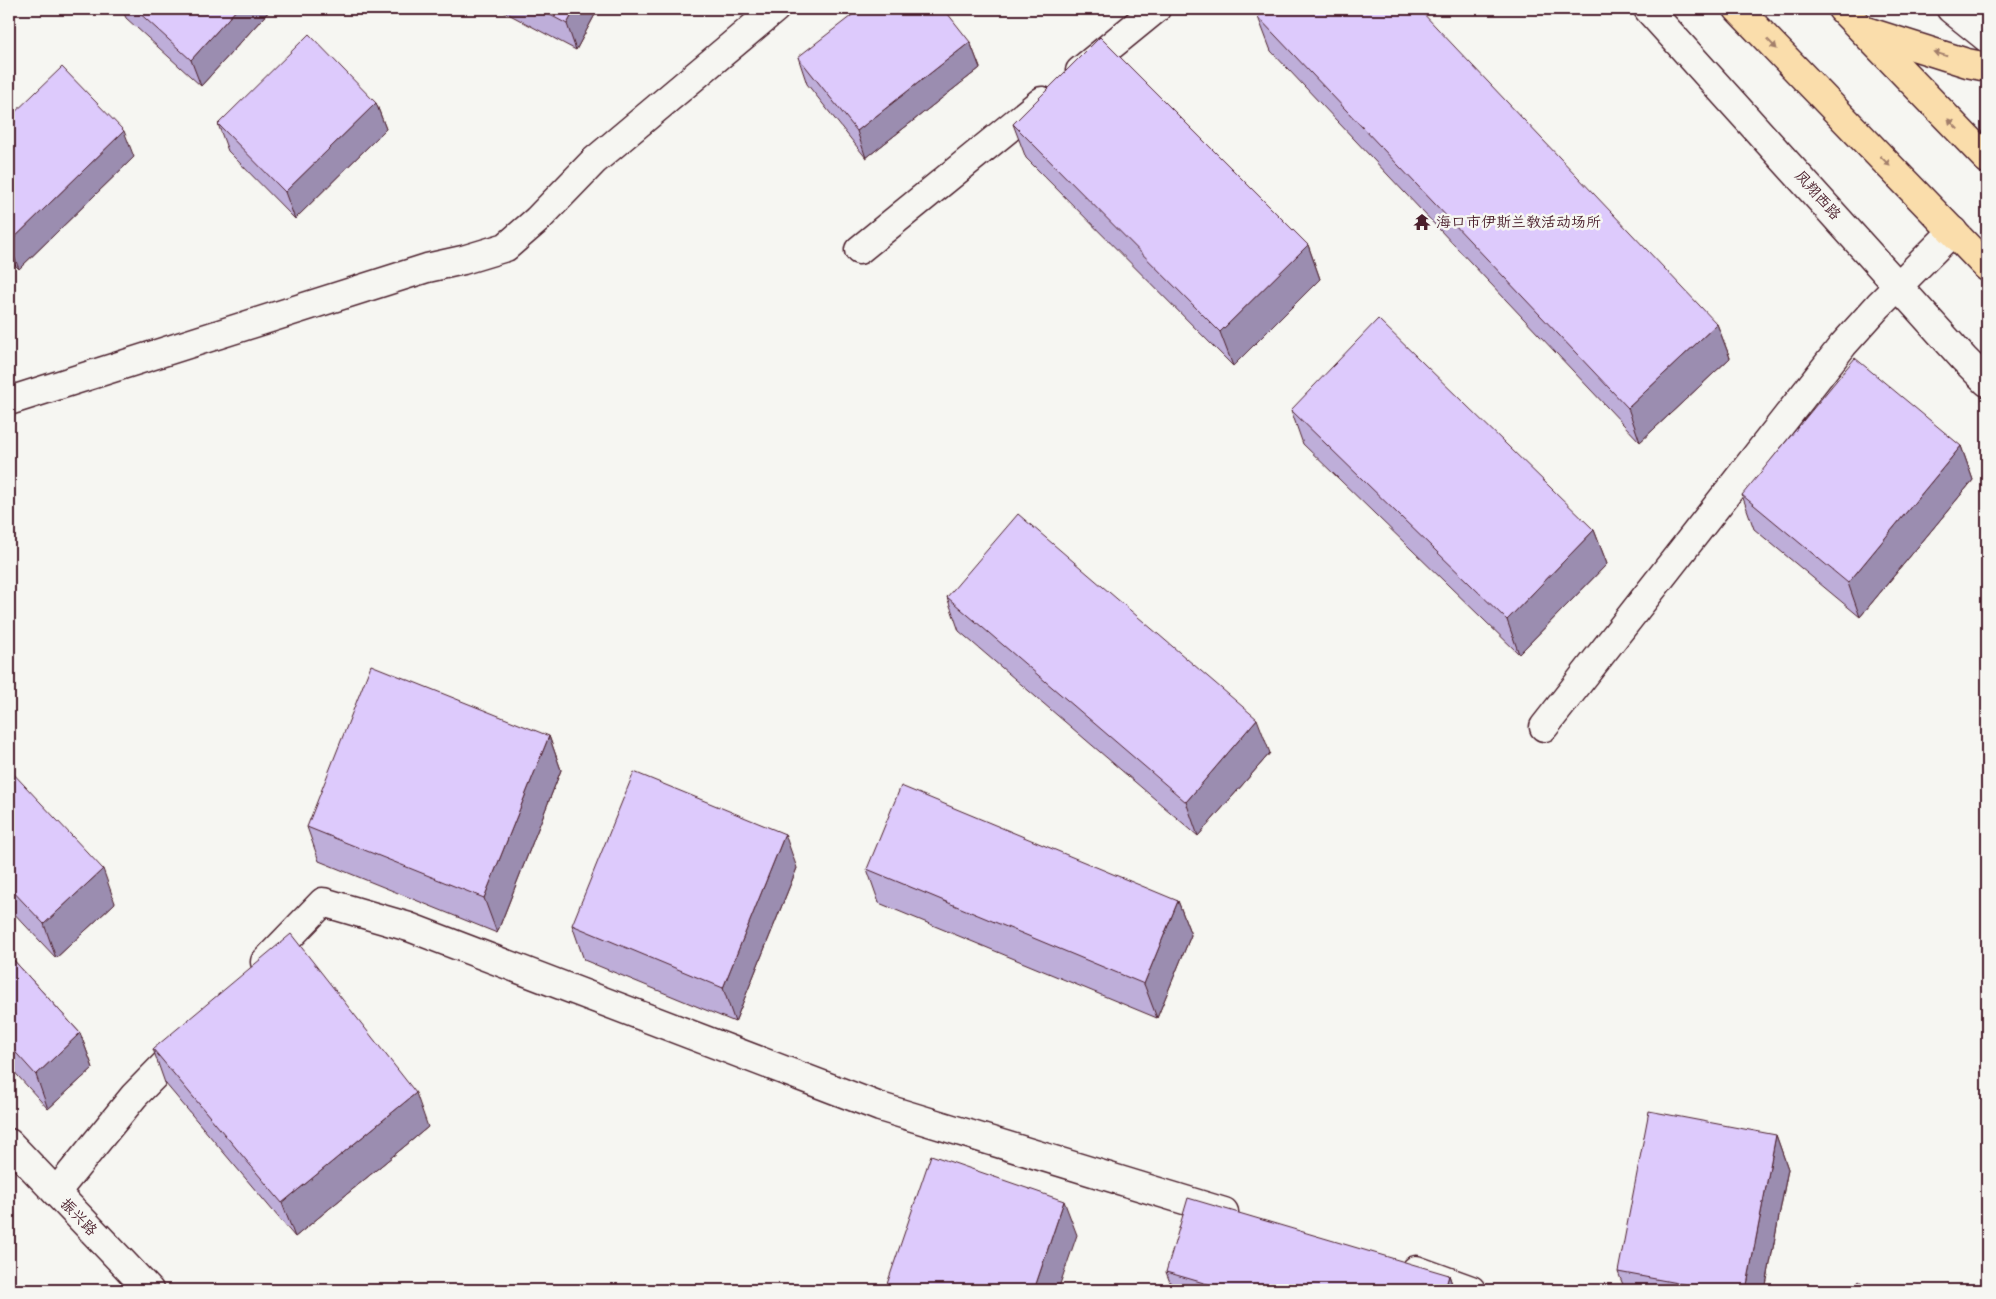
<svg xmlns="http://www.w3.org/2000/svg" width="1996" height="1299" font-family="Sriracha,'LXGW WenKai TC',sans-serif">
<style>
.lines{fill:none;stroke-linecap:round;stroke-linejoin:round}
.minor-casing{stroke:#4a1f2b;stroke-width:31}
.major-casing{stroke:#4a1f2b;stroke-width:31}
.minor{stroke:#f6f6f2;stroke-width:28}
.major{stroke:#faddab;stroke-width:28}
.wall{fill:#beaed9;stroke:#4a1f2b}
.shaded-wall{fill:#9b8db0;stroke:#4a1f2b}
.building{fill:#ddcafc;stroke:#4a1f2b}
.oneway{fill:#a27e6b}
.labels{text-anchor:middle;stroke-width:5;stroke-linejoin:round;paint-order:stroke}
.street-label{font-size:15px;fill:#4a1f2b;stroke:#f6f6f2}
.poi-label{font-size:15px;fill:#4a1f2b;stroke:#f6f6f2;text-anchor:start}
</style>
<rect width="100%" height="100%" fill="#f6f6f2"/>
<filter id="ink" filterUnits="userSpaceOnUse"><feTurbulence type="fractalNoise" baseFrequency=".02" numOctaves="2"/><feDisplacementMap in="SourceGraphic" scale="10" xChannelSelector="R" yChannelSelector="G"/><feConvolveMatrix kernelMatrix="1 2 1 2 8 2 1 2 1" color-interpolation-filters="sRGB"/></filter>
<g filter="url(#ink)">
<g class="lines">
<g class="minor-casing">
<g id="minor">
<polyline points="1648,9 1964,359 1987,382"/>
<polyline points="1951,9 1987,38"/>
<polyline points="1080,71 1156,9"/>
<polyline points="859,250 1042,101"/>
<polyline points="9,401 427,268 463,260 506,247 537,220 594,161 775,9"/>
<polyline points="1544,727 1843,345 1879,305 1953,231"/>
<polyline points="265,962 323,902 409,927 880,1107 1224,1212"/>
<polyline points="9,1143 149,1290"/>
<polyline points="56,1192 134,1096 186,1043"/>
<polyline points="1416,1270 1471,1290"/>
</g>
</g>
<g class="major-casing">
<g id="major">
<polyline points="1738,9 1987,267"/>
<polyline points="1842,9 1987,159"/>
<polyline points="1866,31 1967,63 1987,67"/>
</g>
</g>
<use href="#minor" class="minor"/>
<use href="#major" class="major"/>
</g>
<g class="wall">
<polygon points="122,9 271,9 201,86 126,18"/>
<polygon points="499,9 598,9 576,50"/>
<polygon points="1258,17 1717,324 1730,358 1640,442 1271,51"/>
<polygon points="970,42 980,68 866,158 807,84 798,57"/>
<polygon points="376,103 386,129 295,219 228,151 218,124"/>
<polygon points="9,118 134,157 19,269 9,259"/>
<polygon points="1013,124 1308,245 1320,279 1233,366 1026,158"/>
<polygon points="1291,410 1594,530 1607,564 1519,654 1303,444"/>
<polygon points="1961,446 1973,480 1860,617 1754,529 1742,495"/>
<polygon points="947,597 1270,753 1198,836 959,631"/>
<polygon points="549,736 561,770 497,933 319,861 307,827"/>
<polygon points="9,769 115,903 56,958 9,908"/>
<polygon points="797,868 735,1022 584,960 572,925"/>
<polygon points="867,869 1178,901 1191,935 1157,1018 879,903"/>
<polygon points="9,955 80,1033 93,1068 48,1109 9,1066"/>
<polygon points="153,1049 428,1127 295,1237 165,1083"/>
<polygon points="1776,1135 1788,1169 1765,1290 1625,1290 1618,1272"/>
<polygon points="1166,1272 1449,1275 1454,1290 1173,1290"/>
</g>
<g class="shaded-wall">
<polygon points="237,9 271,9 201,86 191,60"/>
<polygon points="575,9 598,9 576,50 567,24"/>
<polygon points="970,42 980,68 866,158 857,131"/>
<polygon points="376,103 386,129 295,219 285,192"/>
<polygon points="124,131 134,157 19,269 9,243"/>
<polygon points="1308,245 1320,279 1233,366 1220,332"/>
<polygon points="1717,324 1730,358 1640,442 1628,408"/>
<polygon points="1961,446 1973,480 1860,617 1848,583"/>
<polygon points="1594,530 1607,564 1519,654 1507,620"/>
<polygon points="1257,719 1270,753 1198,836 1186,802"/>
<polygon points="549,736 561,770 497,933 484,898"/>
<polygon points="785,834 797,868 735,1022 723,988"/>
<polygon points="103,869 115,903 56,958 44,924"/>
<polygon points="1178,901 1191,935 1157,1018 1144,984"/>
<polygon points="80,1033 93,1068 48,1109 36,1075"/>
<polygon points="416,1093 428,1127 295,1237 282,1203"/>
<polygon points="1776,1135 1788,1169 1765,1290 1746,1290"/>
<polygon points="1064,1201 1077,1235 1058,1290 1034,1290"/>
<polygon points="1449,1275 1454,1290 1445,1290"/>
</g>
<g class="building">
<polygon points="135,9 237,9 191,60"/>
<polygon points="539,9 575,9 567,24"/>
<polygon points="860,9 944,9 970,42 857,131 798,57"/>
<polygon points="1267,9 1419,9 1717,324 1628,408 1258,17"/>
<polygon points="309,34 376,103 285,192 218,124"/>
<polygon points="1100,37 1308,245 1220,332 1013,124"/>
<polygon points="62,67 124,131 9,243 9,118"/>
<polygon points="1378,319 1594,530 1507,620 1291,410"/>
<polygon points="1855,358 1961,446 1848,583 1742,495"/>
<polygon points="1018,514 1257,719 1186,802 947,597"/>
<polygon points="371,665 549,736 484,898 307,827"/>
<polygon points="9,769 103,869 44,924 9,887"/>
<polygon points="634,772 785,834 723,988 572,925"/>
<polygon points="901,786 1178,901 1144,984 867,869"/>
<polygon points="291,934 416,1093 282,1203 153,1049"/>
<polygon points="9,955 80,1033 36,1075 9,1045"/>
<polygon points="1649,1111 1776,1135 1746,1290 1715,1290 1618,1272"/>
<polygon points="931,1155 1064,1201 1034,1290 885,1290"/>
<polygon points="1188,1198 1449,1275 1445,1290 1228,1290 1166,1272"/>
<polygon points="1859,1281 1871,1290 1852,1290"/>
</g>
<defs><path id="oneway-solid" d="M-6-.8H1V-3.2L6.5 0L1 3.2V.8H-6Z" transform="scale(1.25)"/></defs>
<g class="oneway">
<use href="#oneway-solid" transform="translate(1772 44) rotate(46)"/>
<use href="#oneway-solid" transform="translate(1940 54) rotate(-163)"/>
<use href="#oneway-solid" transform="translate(1953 124) rotate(-134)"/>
<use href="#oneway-solid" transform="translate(1885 161) rotate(46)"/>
</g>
</g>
<defs>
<g id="temple-bare" transform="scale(1.35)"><path d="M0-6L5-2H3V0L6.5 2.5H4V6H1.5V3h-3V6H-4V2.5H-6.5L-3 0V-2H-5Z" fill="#4a1f2b" stroke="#f6f6f2" stroke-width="2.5" paint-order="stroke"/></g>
</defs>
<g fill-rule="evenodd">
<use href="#temple-bare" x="1422" y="222"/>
</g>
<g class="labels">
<g class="street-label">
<text transform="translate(1818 195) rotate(48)" y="5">凤翔西路</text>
<text transform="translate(79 1217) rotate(46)" y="5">振兴路</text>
</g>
<g class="poi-label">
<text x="1436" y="227">海口市伊斯兰教活动场所</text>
</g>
</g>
<rect width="1996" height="1299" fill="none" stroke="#f6f6f2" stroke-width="30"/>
<rect x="15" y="15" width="1966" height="1269" fill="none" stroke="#4a1f2b" stroke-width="2" filter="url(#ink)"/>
</svg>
